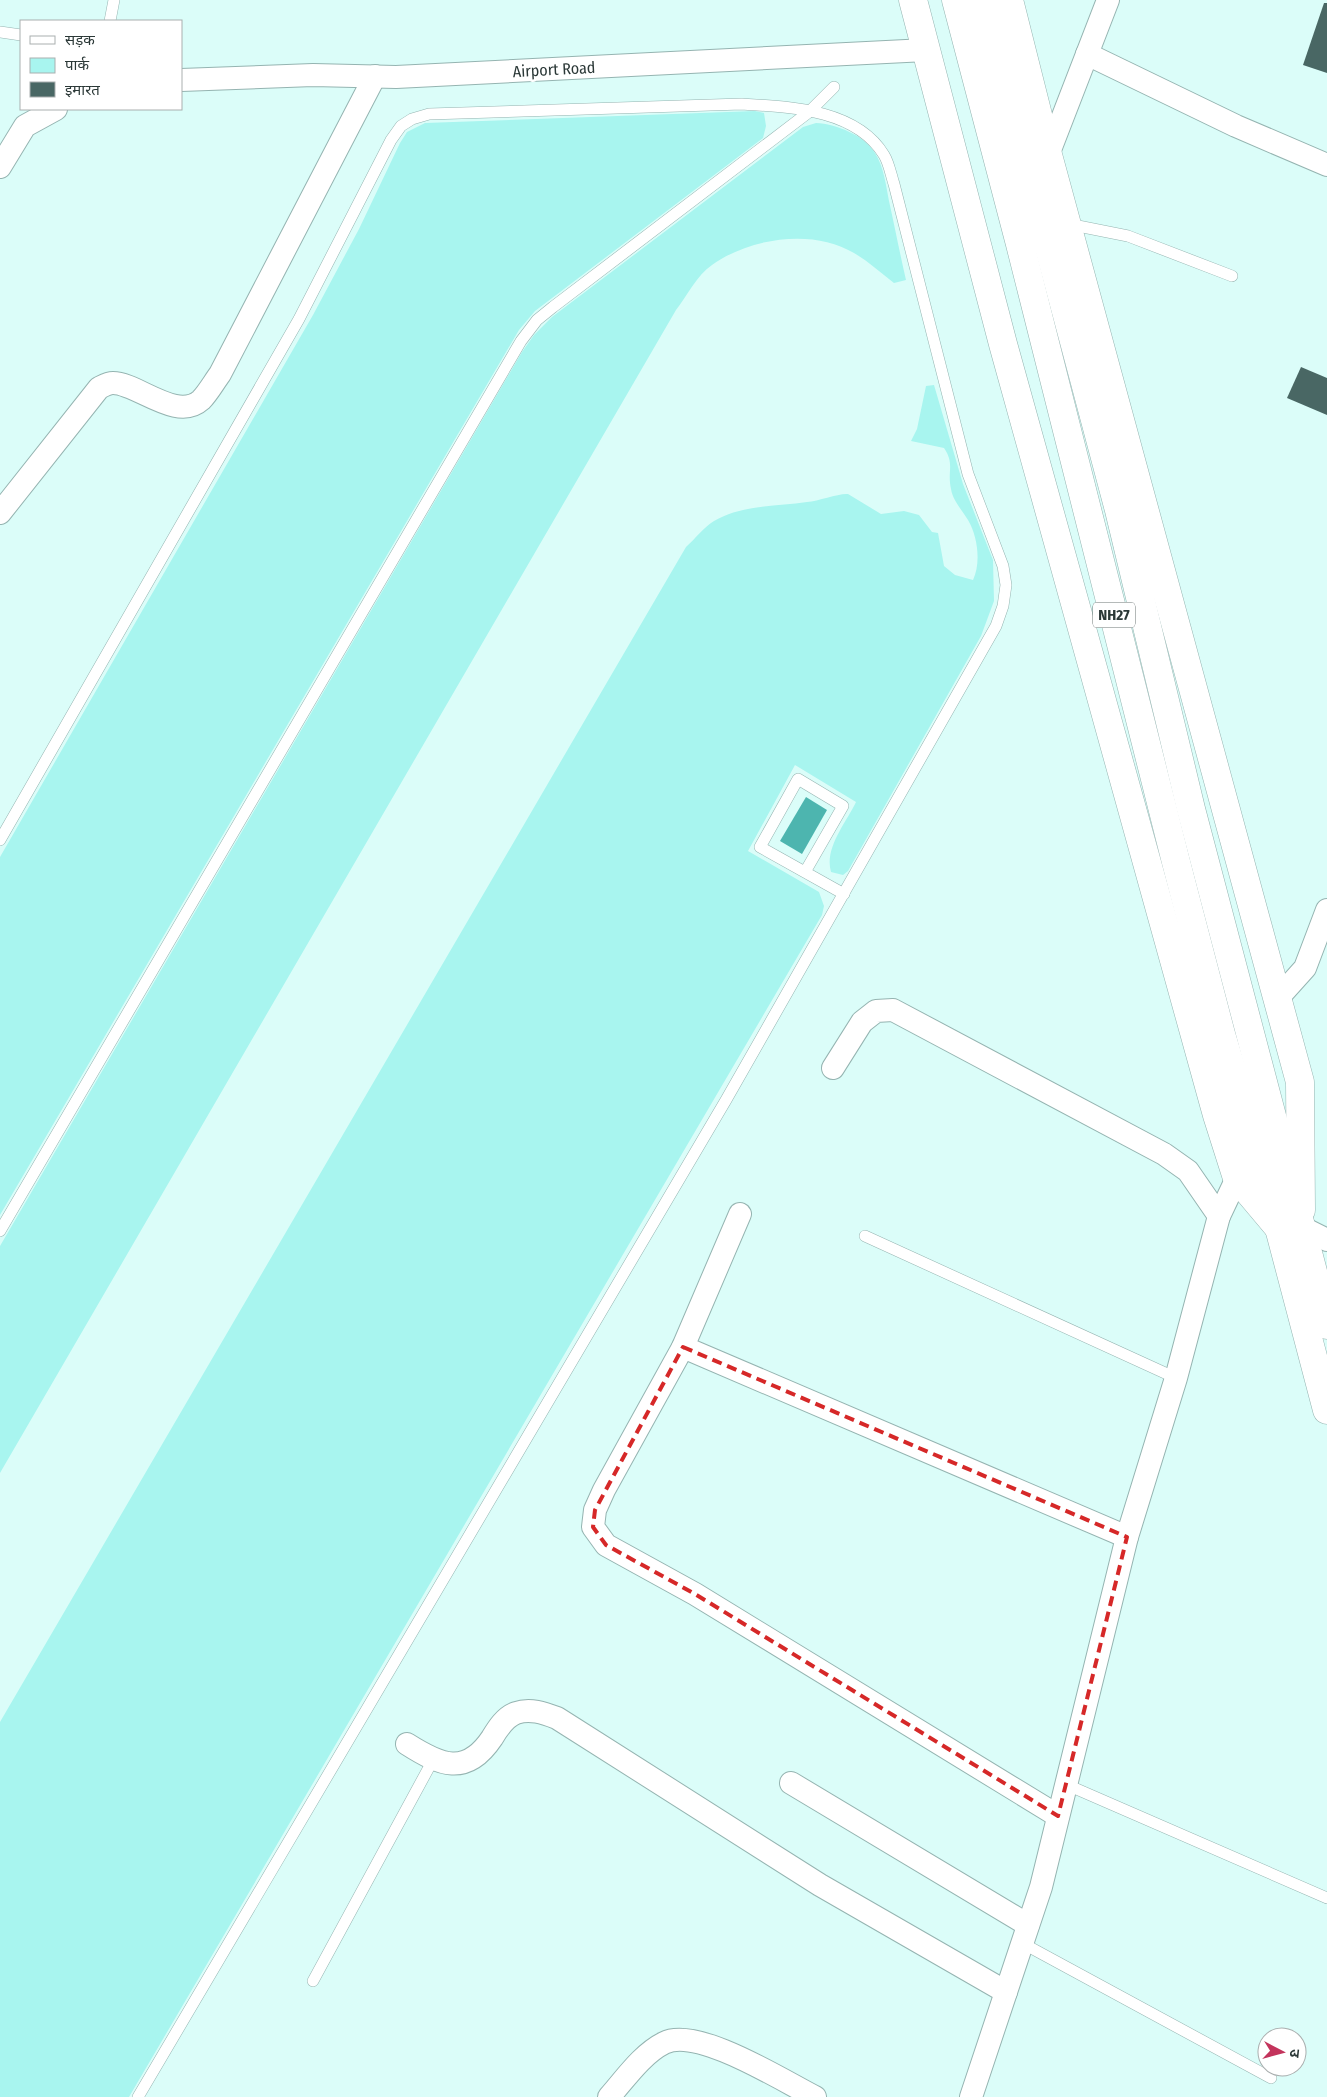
<svg xmlns="http://www.w3.org/2000/svg" width="1327" height="2097" font-family="'Fira Sans Condensed','Noto Sans Devanagari',sans-serif">
<style>
.green{fill:#a8f5ef}
.water{fill:#4db5af}
.building{fill:#496764}
.lines{fill:none;stroke-linecap:round;stroke-linejoin:round}
.lane-casing{stroke:#95b4b1;stroke-width:12}
.street-casing{stroke:#95b4b1;stroke-width:24}
.secondary-casing{stroke:#95b4b1;stroke-width:29}
.highway-casing{stroke:#95b4b1;stroke-width:29}
.lane{stroke:#fff;stroke-width:11}
.street{stroke:#fff;stroke-width:22}
.secondary{stroke:#fff;stroke-width:28}
.highway{stroke:#fff;stroke-width:28}
.marked{fill:none;stroke:#d62828;stroke-width:4;stroke-dasharray:10 6;stroke-linejoin:round}
.labels{text-anchor:middle;stroke-width:5;stroke-linejoin:round;paint-order:stroke}
.shield{fill:#fff;stroke:#6b7473;stroke-width:1}
.shield-label{font-size:15px;font-weight:bold;fill:#2b3837}
.street-label{font-size:16px;fill:#2b3837;stroke:#fff}
</style>
<rect width="100%" height="100%" fill="#dbfdf9"/>
<g class="green">
<polygon points="755,111 764,113 766,126 763,138 535,311 519,330 0,1215 0,857 313,315 359,229 400,143 407,132 425,123"/>
<path d="M816 123C836 124 864 135 875 153 884 167 886 186 889 201 895 228 900 254 906 280L894 283C881 273 868 261 854 253 813 228 749 238 712 265 697 275 687 296 676 310L0 1473V1246L522 352 534 335 552 317 803 127Z"/>
<path d="M934 385 963 484 993 560 994 601 981 636 848 871 843 875 831 872C824 848 846 823 856 802L795 765 748 851 819 892 824 906 822 915 129 2097H0V1722L686 547C695 539 704 527 714 521 744 504 775 507 807 502 819 501 839 493 848 494L881 514 904 511 919 515 932 532 938 533 944 566 955 575 973 580C981 563 978 537 968 520 962 510 953 501 951 489 947 471 955 464 944 448L911 441 917 429 926 386Z"/>
</g>
<polygon class="water" points="806,797 827,810 802,854 780,841"/>
<g class="building">
<polygon points="1324,3 1327,3 1327,73 1303,65"/>
<polygon points="1301,367 1327,378 1327,415 1287,398"/>
</g>
<g class="lines">
<g class="lane-casing">
<g id="lane">
<polyline points="110,21 114,0"/>
<polyline points="0,32 21,35"/>
<polyline points="1068,224 1128,236 1232,276"/>
<path d="M0 840 299 319 391 140 401 126 412 119 429 114 742 104C790 107 856 109 884 155 889 163 891 175 894 184L968 474 1003 566 1006 585 1003 606 996 626 726 1100 138 2097"/>
<polyline points="805,872 843,806 798,779 760,847 844,894"/>
<polyline points="0,1231 521,341 537,320 553,307 809,112 834,87"/>
<polyline points="865,1236 1176,1378"/>
<polyline points="1065,1784 1327,1898"/>
<polyline points="1022,1943 1271,2078"/>
<polyline points="313,1981 433,1760"/>
</g>
</g>
<g class="street-casing">
<g id="street">
<polyline points="1087,54 1236,126 1327,165"/>
<polyline points="181,80 313,75 396,77 926,50"/>
<polyline points="1048,155 1108,0"/>
<polyline points="0,167 25,126 56,109"/>
<path d="M0 513 99 388C103 386 108 383 113 383 137 383 177 422 201 400 208 393 214 382 220 374L375 76"/>
<polyline points="1278,998 1305,968 1327,910"/>
<polyline points="833,1068 862,1022 876,1011 893,1010 1164,1154 1188,1171 1219,1216"/>
<polyline points="740,1214 683,1347 604,1490 595,1510 593,1527 606,1545 695,1594 1058,1816"/>
<polyline points="1301,1227 1327,1240"/>
<polyline points="683,1347 1127,1537"/>
<path d="M407 1744C440 1765 466 1777 492 1738 498 1728 505 1717 516 1713 530 1708 544 1713 557 1718L820 1885 1006 1992"/>
<polyline points="791,1783 1028,1925"/>
<path d="M609 2097C625 2079 642 2054 664 2043 697 2026 783 2081 815 2097"/>
<polyline points="971,2097 1041,1887 1127,1537 1176,1378 1219,1216 1237,1178"/>
</g>
</g>
<g class="secondary-casing">
<g id="secondary">
<polyline points="913,0 1003,344 1217,1115 1237,1178 1279,1228"/>
<polyline points="1009,0 1048,155 1300,1082 1301,1210"/>
</g>
</g>
<g class="highway-casing">
<g id="highway">
<polyline points="956,0 1020,244 1176,862 1221,1034 1279,1228 1327,1410"/>
<polyline points="983,0 1119,510 1191,809 1327,1325"/>
</g>
</g>
<use href="#lane" class="lane"/>
<use href="#street" class="street"/>
<use href="#secondary" class="secondary"/>
<use href="#highway" class="highway"/>
</g>
<path class="marked" d="M683 1347 1127 1537 1058 1816 695 1594 606 1545 593 1527 595 1510Z"/>
<g class="labels">
<rect class="shield" x="1093" y="602.5" width="42" height="25" rx="4"/>
<g class="shield-label">
<text x="1114" y="620">NH27</text>
</g>
<g class="street-label">
<text transform="translate(554 69) rotate(-3)" y="6">Airport Road</text>
</g>
</g>
<rect x="20" y="20" width="162" height="90" fill="#ffffff" stroke="#aaafaf"/>
<rect x="30" y="36" width="25" height="8" fill="#ffffff" stroke="#aaafaf"/>
<text x="65" y="45" font-size="15" fill="#2b3837">सड़क</text>
<rect x="30" y="58" width="25" height="15" fill="#a8f5ef" stroke="#aaafaf"/>
<text x="65" y="70" font-size="15" fill="#2b3837">पार्क</text>
<rect x="30" y="82" width="25" height="15" fill="#496764" stroke="#aaafaf"/>
<text x="65" y="95" font-size="15" fill="#2b3837">इमारत</text>
<g transform="translate(1282 2052) rotate(96)"><circle r="24" fill="#ffffff" stroke="#aaafaf"/>
<path d="M0-4L9 19L0 12L-9 19Z" fill="#c3345c"/>
<text y="-8" font-size="14" font-weight="bold" text-anchor="middle" fill="#2b3837">उ</text>
</g>
</svg>
